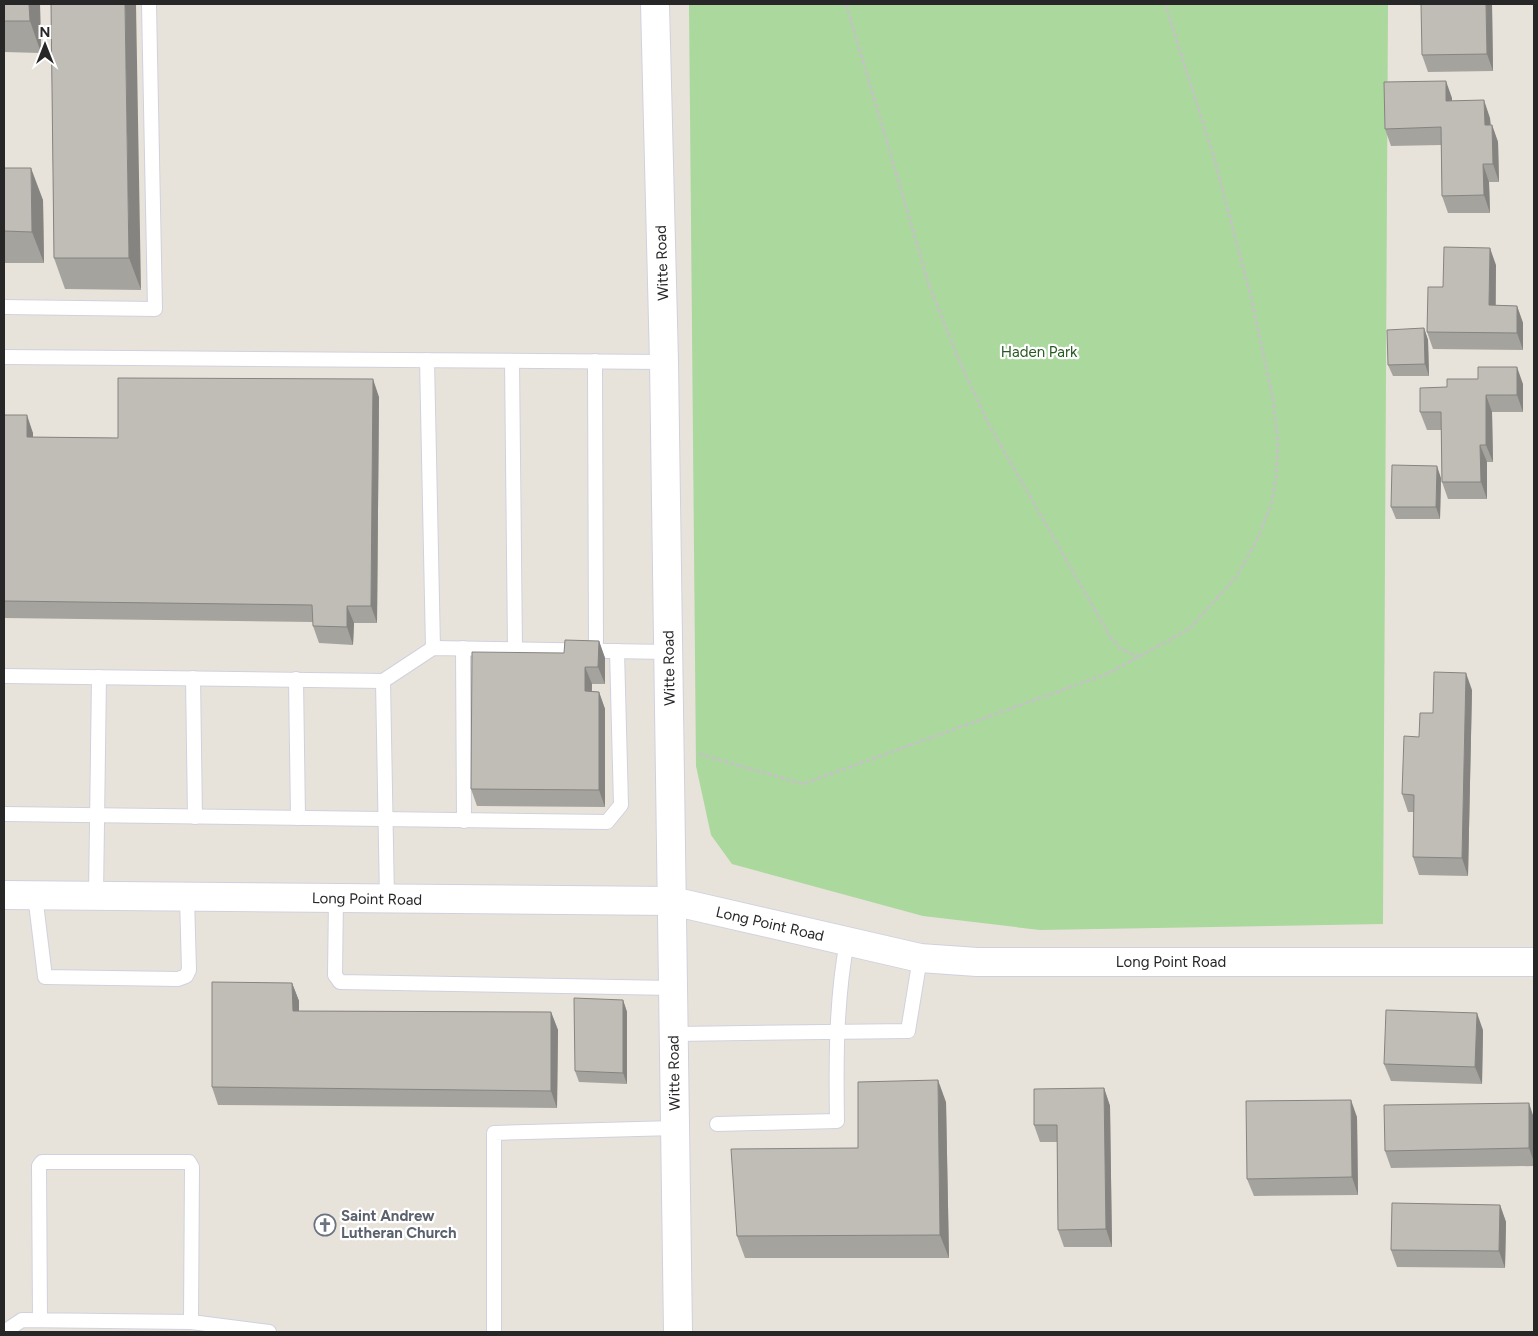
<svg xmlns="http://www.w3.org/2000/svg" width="1538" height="1336" font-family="Figtree,sans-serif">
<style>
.green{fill:#aad89d}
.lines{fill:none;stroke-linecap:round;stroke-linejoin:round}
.service-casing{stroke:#d0d1de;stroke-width:16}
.tertiary-casing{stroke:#d0d1de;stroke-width:30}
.secondary-casing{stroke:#d0d1de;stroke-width:30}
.path{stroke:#c3c3c3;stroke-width:3;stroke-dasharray:4 2.5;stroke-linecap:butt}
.service{stroke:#fff;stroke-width:14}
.tertiary{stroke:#fff;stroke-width:28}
.secondary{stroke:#fff;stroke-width:28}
.wall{fill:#a5a39d}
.shaded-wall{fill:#868480}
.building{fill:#c0bdb7;stroke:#868480}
.labels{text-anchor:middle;stroke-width:4.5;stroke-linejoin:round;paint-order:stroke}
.street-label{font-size:15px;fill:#272727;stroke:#fff}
.park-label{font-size:15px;fill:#275921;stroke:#fff}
.worship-label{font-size:15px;font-weight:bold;fill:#5b616d;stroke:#fff;text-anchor:start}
</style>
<rect width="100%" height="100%" fill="#e8e3da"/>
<polygon class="green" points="689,4 1388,4 1383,924 1040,930 923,916 732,864 711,835 696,766"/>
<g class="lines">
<g class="service-casing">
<g id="service">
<polyline points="4,307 155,309 149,4"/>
<polyline points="4,357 664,362"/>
<polyline points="427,360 433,648"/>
<polyline points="512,361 515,649"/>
<polyline points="595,361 596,651"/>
<polyline points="463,648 464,821"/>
<polyline points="4,676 383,681 433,648 668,652"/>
<polyline points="193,678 195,817"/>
<polyline points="296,679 298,818"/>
<polyline points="383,681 387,899"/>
<polyline points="4,814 607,822 621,805 617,651"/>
<polyline points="35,895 45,977 178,979 186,976 189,970 187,897"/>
<polyline points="96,896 99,677"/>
<polyline points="336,898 335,975 340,982 673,988"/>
<polyline points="674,1034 908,1031 920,958"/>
<path d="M717 1124 837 1121C836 1060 836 1001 847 941"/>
<polyline points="191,1322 269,1332"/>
<polyline points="4,1332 22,1320 191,1322 192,1167 189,1162 42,1162 39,1166 40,1319"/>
<polyline points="494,1332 494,1133 675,1128"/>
</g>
</g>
<g class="tertiary-casing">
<polyline id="tertiary" points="655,4 664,362 678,1332"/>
</g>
<g class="secondary-casing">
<polyline id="secondary" points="4,895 672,901 920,958 977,962 1534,962"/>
</g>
<g class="path">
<polyline points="846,4 930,288 959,360 988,423 1111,638 1120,648 1138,657"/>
<polyline points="699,754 803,784 1109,673 1189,629 1236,577 1257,540 1272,502 1276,478 1278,443 1273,399 1251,297 1213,154 1165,4"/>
</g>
<use href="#service" class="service"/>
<use href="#tertiary" class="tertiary"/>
<use href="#secondary" class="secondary"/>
</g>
<g class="wall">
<polygon points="4,4 40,4 41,53 4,52"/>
<polygon points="51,4 141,290 65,289 54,258"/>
<polygon points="1492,4 1493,71 1428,72 1422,55"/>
<polygon points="1452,98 1452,101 1490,118 1491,125 1492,125 1498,142 1499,182 1489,182 1490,213 1448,213 1442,196 1441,145 1391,146 1385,129"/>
<polygon points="4,168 43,200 44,263 4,263"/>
<polygon points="1496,265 1496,305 1517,306 1523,323 1523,350 1433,349 1427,332 1443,287"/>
<polygon points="1424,328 1428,340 1429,376 1393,376 1388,365"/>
<polygon points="1523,384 1523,412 1492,412 1493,462 1487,462 1487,499 1448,499 1442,482 1441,430 1427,430 1420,412 1447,387"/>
<polygon points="379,397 377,623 354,623 353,645 319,643 313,626 313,622 4,618 4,415 33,433 33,437 118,438"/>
<polygon points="1441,478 1440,519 1396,519 1391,507"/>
<polygon points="599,641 605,658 605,684 592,684 592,691 599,692 605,709 605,807 477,806 471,789 564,653"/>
<polygon points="1472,690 1468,876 1419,875 1413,857 1414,812 1408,812 1402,794 1419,737 1433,713"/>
<polygon points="292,983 299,1001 299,1011 551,1012 558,1030 557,1108 218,1105 212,1087"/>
<polygon points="623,1000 627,1012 627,1084 579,1082 575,1071"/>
<polygon points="1483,1030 1482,1084 1391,1081 1384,1064"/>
<polygon points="1104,1088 1110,1106 1112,1247 1064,1247 1058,1230 1057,1142 1040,1142 1034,1125"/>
<polygon points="946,1102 949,1258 745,1258 737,1236 858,1148"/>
<polygon points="1357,1117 1358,1195 1254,1196 1247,1179"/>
<polygon points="1534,1118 1534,1166 1391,1168 1385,1151"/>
<polygon points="1500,1205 1506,1222 1505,1268 1397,1267 1391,1250"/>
</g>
<g class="shaded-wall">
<polygon points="29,4 40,4 41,53 30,21"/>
<polygon points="125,4 136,4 141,290 129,258"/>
<polygon points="1486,4 1492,4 1493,71 1487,54"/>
<polygon points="1446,81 1452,98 1452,119 1446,101"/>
<polygon points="1484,100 1490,118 1491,142 1485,125"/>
<polygon points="1492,125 1498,142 1499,182 1493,164"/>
<polygon points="1483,164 1489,182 1490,213 1484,195"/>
<polygon points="31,168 43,200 44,263 32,232"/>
<polygon points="1490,248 1496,265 1495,322 1489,305"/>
<polygon points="1517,306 1523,323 1523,350 1517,333"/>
<polygon points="1424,328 1428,340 1429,376 1425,364"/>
<polygon points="1517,367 1523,384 1523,412 1517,395"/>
<polygon points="373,379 379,397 377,623 371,606"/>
<polygon points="1486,395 1492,412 1493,462 1486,445"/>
<polygon points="27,415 33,433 33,455 27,437"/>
<polygon points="1480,445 1487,462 1487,499 1481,482"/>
<polygon points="1437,466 1441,478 1440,519 1436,507"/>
<polygon points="347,606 354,623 353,645 347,627"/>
<polygon points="599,641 605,658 605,684 598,667"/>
<polygon points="585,667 592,684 591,708 585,691"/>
<polygon points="1466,673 1472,690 1468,876 1462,858"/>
<polygon points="599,692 605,709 605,807 599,790"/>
<polygon points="292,983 299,1001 299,1028 293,1011"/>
<polygon points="623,1000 627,1012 627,1084 623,1073"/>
<polygon points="551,1012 558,1030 557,1108 551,1091"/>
<polygon points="1477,1013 1483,1030 1482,1084 1475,1067"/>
<polygon points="938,1080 946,1102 949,1258 940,1235"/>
<polygon points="1104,1088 1110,1106 1112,1247 1106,1229"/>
<polygon points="1351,1100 1357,1117 1358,1195 1352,1177"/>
<polygon points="1529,1103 1534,1118 1534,1162 1529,1148"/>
<polygon points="1500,1205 1506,1222 1505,1268 1499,1251"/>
</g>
<g class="building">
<polygon points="4,4 29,4 30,21 4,21"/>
<polygon points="51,4 125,4 129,258 54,258"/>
<polygon points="1421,4 1486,4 1487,54 1422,55"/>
<polygon points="1446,81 1446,101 1484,100 1485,125 1492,125 1493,164 1483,164 1484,195 1442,196 1441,127 1385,129 1384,82"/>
<polygon points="4,168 31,168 32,232 4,231"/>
<polygon points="1444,247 1490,248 1489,305 1517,306 1517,333 1427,332 1428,287 1443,287"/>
<polygon points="1424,328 1425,364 1388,365 1387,330"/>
<polygon points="1478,367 1517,367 1517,395 1486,395 1486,445 1480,445 1481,482 1442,482 1441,412 1420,412 1420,388 1447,387 1447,379 1478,379"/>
<polygon points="118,378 373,379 371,606 347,606 347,627 313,626 312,605 4,601 4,415 27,415 27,437 118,438"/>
<polygon points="1392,465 1437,466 1436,507 1391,507"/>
<polygon points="565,640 599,641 598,667 585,667 585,691 599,692 599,790 471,789 472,652 564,653"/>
<polygon points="1434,672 1466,673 1462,858 1413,857 1414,795 1402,794 1404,736 1419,737 1420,713 1433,713"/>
<polygon points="212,982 292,983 293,1011 551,1012 551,1091 212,1087"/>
<polygon points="574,998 623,1000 623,1073 575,1071"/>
<polygon points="1386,1010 1477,1013 1475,1067 1384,1064"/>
<polygon points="938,1080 940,1235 737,1236 731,1149 858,1148 858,1082"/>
<polygon points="1104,1088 1106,1229 1058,1230 1057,1125 1034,1125 1034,1089"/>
<polygon points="1351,1100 1352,1177 1247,1179 1246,1101"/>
<polygon points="1529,1103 1529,1148 1385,1151 1384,1105"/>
<polygon points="1392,1203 1500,1205 1499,1251 1391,1250"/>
</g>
<defs>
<g id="church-ring" transform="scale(1.125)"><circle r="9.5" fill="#fff" stroke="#6b7280" stroke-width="1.5"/><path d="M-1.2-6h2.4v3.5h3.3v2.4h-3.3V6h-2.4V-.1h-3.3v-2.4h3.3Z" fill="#6b7280"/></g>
</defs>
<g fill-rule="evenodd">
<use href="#church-ring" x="325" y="1225"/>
</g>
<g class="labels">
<g class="street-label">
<text transform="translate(662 263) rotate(-92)" y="5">Witte Road</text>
<text transform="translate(669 668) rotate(-91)" y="5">Witte Road</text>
<text transform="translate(367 899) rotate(1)" y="5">Long Point Road</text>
<text transform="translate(770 924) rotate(13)" y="5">Long Point Road</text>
<text x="1171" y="967">Long Point Road</text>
<text transform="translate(674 1073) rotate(-91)" y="5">Witte Road</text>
</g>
<g class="park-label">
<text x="1039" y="357">Haden Park</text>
</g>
<g class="worship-label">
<text x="341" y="1221">Saint Andrew<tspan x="341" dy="17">Lutheran Church</tspan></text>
</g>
</g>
<rect width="1538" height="1336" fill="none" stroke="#272727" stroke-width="10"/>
<g transform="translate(45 45)" stroke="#ffffff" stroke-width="4" paint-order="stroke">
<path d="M0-4L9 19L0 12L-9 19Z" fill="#272727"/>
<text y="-8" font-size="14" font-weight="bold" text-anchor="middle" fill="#272727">N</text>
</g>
</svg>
